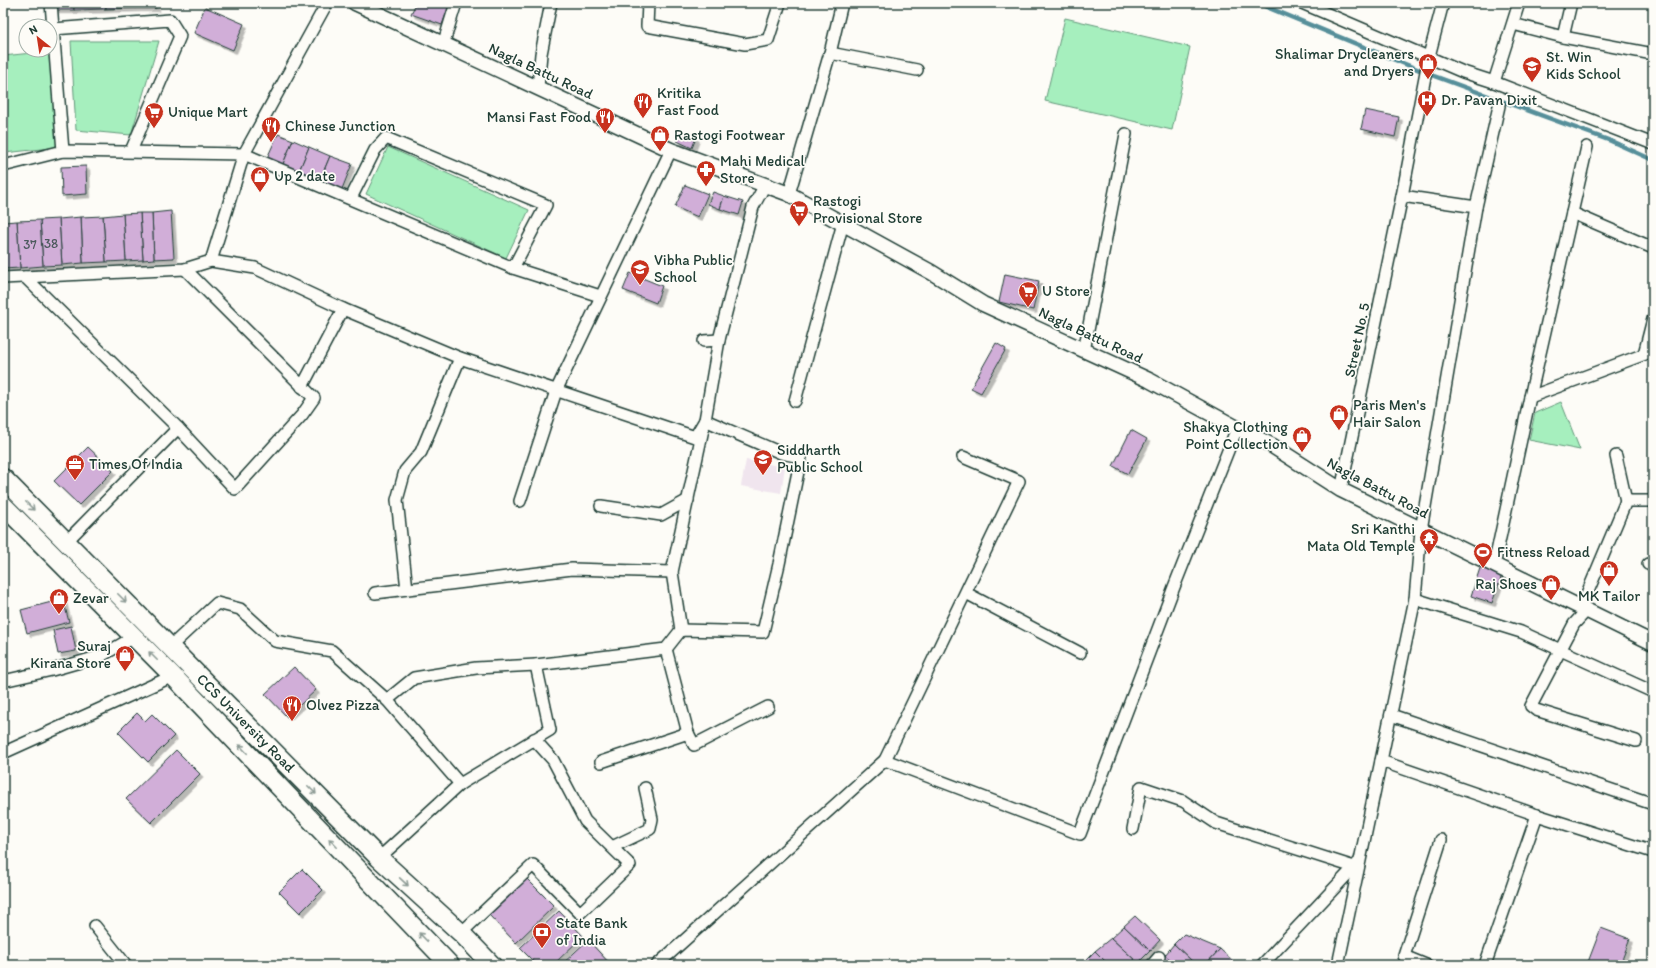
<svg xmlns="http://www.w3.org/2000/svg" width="1656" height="968" font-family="Itim,sans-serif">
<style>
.built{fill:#f0e5ee}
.green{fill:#a6efbe;stroke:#629679}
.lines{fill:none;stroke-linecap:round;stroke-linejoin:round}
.stream{stroke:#578f9a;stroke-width:4.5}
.building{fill:#d1aed8;stroke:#1f3d34;filter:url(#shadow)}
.minor-casing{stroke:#1f3d34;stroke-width:14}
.tertiary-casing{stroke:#1f3d34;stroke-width:17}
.trunk-casing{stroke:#1f3d34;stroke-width:21}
.minor{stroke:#fdfcf7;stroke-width:11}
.tertiary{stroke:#fdfcf7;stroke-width:14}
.trunk{stroke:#fdfcf7;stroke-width:18}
.oneway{stroke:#8e9c96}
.labels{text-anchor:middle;stroke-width:3.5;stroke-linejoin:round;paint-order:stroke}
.number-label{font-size:13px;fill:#4c595d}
.poi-label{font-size:15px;fill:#1f3d34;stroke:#fdfcf7;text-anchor:start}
.street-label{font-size:15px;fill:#1f3d34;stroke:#fdfcf7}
</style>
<defs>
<filter id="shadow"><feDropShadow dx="3.5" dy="3.5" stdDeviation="0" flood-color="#0004"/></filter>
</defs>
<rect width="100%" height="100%" fill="#fdfcf7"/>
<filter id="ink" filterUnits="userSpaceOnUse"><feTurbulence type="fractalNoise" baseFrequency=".025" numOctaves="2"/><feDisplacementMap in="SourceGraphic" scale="8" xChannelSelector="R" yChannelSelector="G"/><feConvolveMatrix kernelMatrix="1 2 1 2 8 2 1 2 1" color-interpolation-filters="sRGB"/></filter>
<g filter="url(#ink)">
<polygon class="built" points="746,460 785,467 781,493 741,486"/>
<g class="green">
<polygon points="1065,18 1190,47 1172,130 1045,101"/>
<polygon points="71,41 159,41 131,135 76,130"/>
<polygon points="51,51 61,147 4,153 3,56"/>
<polygon points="388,147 529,210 506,258 366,194"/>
<polygon points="1561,402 1580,450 1529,440 1535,413"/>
</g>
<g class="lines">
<polyline class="stream" points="1257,3 1434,76 1611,141 1653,160"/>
</g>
<g class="building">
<rect x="53" y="3" width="21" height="7"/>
<polygon points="74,3 106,3 106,9 74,10"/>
<polygon points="106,3 136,3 136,8 106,9"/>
<rect x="136" y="3" width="20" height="5"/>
<polygon points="416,3 450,3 442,25 411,14"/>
<polygon points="205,7 244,24 233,50 194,33"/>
<polygon points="1365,110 1399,117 1395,137 1361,129"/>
<polygon points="681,132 696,138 692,148 677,141"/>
<polygon points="278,134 293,140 283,164 267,158"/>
<polygon points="293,140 309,147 299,171 283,164"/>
<polygon points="309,147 330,156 320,180 299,171"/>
<polygon points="330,156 352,164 342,189 320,180"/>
<polygon points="86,166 87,194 62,196 61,167"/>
<polygon points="685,185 708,194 698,217 675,207"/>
<polygon points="713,192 724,196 720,209 708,204"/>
<polygon points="724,196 743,202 739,215 720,209"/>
<polygon points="171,211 174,258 154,259 152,213"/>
<polygon points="140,213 152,213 154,259 143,260"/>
<polygon points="140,213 143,260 126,261 123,214"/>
<polygon points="123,214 126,261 106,262 103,216"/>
<polygon points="103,216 106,262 83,263 81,217"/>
<polygon points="81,217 83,263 62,265 59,219"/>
<polygon points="59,219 62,265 43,266 40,220"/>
<polygon points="40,220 43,266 20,268 17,221"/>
<polygon points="17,221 20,268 3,269 3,222"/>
<polygon points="630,273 662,286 656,303 623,290"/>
<polygon points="1005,274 1039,281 1033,310 999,302"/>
<polygon points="996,343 1006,349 981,393 971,388"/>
<polygon points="1131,430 1147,439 1128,474 1113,466"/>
<polygon points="88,447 113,471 79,505 54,481"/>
<polygon points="1481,565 1503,572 1492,603 1471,596"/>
<polygon points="63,599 69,622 27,633 21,610"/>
<polygon points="71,626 76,651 58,654 53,630"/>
<polygon points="294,667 316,690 287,717 265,694"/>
<polygon points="137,713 145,721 152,714 174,736 148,762 118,732"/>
<polygon points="176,750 200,774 151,823 126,799"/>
<polygon points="302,869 323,890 300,913 279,892"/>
<polygon points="1653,875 1653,892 1648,890"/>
<polygon points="526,878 554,906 516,943 488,914"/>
<polygon points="559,911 583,936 553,965 537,965 520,948"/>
<polygon points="1135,916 1160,940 1150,951 1124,926"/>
<polygon points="1124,926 1150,951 1138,963 1111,938"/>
<polygon points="1601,928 1630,939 1620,965 1596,965 1588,962"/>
<polygon points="1184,934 1220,949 1205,965 1196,965 1174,944"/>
<polygon points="1111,938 1138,963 1136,965 1109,965 1095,951"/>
<polygon points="588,940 611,965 561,965"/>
<polygon points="1174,944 1196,965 1176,965 1165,955"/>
<polygon points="1220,949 1237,965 1205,965"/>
<polygon points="1095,951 1109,965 1089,965 1085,961"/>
<polygon points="1165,955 1176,965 1155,965"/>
</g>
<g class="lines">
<g class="minor-casing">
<g id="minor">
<polyline points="51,3 63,151"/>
<polyline points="648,3 647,26 745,44 768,40 780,3"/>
<polyline points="1302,3 1463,72 1494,82 1653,144"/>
<polyline points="1513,24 1563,37 1653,54"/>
<polyline points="53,29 170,20 180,36 131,151"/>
<polyline points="1563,37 1571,3"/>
<polyline points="443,45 456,3"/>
<polyline points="830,53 917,70"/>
<polyline points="1494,82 1519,3"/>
<polyline points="538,87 541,54 551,3"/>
<polyline points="3,166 63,151 244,154 513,268 600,296"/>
<polyline points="789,194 830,53 842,3"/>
<polyline points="1402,196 1476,207"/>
<polyline points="351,198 375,150 386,138 546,205 513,268"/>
<polyline points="1572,213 1653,248"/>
<polyline points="211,261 244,154 327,3"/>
<polyline points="25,277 178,428 235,489 302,415 314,398 185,269"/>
<polyline points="3,278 185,269 211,261 255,268 343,309 460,358 695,437 705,420 781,453 801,457 779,564 763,632 681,630 666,649 536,665 550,730 460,784 379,858"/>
<polyline points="704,341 719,340"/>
<polyline points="1084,351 1126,134"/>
<polyline points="1644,354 1653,319"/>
<polyline points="302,387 343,309"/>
<polyline points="1530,397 1653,351"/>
<polyline points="795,401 843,223"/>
<polyline points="1616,456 1626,501"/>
<polyline points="1341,490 1402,196 1429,56 1443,3"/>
<polyline points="520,501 556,391 671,150"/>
<polyline points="601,506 661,515 688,500"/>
<polyline points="66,542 178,428"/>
<polyline points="1648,564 1653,564"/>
<polyline points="1494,566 1530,397 1587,147"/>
<polyline points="407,589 397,500 405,471 421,452 460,358"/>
<polyline points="375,593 572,569 672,572"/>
<polyline points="966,593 1080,653"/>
<polyline points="1415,599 1521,632 1653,692"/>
<polyline points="1581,608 1626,501 1653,501"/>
<polyline points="1586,611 1574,624 1531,706 1536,710 1636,741"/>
<polyline points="681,630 672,572 705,420 719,340 753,207 765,185"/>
<polyline points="170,647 217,603 240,609 275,641 332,651 387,700 460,784"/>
<polyline points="3,681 52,670 101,656 134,637"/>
<polyline points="387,700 414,678 476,668 536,665"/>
<polyline points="1391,715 1653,804"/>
<polyline points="688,733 694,745 768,707"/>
<polyline points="3,753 173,676"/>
<polyline points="885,760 1080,834 1174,587 1237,428"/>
<polyline points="1381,761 1537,815 1653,852"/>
<polyline points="601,762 688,733 666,649"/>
<polyline points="1133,829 1141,787 1183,801 1216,823 1354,867"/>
<polyline points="612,847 650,829 652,819 645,788"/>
<polyline points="95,926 126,965"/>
<polyline points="461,933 533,865 580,913 630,865 585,821 553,760 534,739"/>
<polyline points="657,965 885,760 1019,481 963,457"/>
<polyline points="1152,965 1159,957"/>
<polyline points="1262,965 1358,863"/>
<polyline points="1338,965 1415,599 1421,530 1476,207 1499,106"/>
<polyline points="1426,965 1404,956 1441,840"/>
<polyline points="1485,965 1537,815"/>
</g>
</g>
<g class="tertiary-casing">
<polyline id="tertiary" points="355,3 671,150 789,194 931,272 983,304 1149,380 1237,428 1271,445 1341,490 1653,643"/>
</g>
<g class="trunk-casing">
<g id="trunk">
<polyline points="3,478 379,858 461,933 492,965"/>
<polyline points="3,505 173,676 450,965"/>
</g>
</g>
<use href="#minor" class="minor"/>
<use href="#tertiary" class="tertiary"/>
<use href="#trunk" class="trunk"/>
</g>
<defs><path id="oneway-shaft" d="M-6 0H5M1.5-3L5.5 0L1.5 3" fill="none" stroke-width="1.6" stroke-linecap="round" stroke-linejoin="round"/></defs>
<g class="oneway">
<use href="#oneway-shaft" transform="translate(30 506) rotate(45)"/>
<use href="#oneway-shaft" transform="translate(122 598) rotate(45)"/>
<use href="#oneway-shaft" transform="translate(153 656) rotate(-135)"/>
<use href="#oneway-shaft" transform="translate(243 749) rotate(-134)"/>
<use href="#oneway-shaft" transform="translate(312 790) rotate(45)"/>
<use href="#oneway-shaft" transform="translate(333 843) rotate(-134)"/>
<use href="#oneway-shaft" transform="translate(404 882) rotate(43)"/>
<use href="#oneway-shaft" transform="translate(423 937) rotate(-134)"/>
</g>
</g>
<defs>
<g id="shop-pin" transform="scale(1)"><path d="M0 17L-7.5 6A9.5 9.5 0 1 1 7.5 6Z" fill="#c8321e" stroke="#fdfcf7"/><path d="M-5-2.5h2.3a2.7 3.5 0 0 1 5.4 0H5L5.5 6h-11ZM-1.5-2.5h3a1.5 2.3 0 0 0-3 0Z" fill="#fff"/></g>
<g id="school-pin" transform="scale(1)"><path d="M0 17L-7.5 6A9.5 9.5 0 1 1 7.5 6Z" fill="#c8321e" stroke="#fdfcf7"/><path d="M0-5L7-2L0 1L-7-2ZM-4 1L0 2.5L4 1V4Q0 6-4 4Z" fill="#fff"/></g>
<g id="hospital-pin" transform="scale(1)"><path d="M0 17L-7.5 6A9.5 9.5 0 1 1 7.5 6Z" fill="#c8321e" stroke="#fdfcf7"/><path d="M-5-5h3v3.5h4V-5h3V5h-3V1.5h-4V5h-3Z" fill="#fff"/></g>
<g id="restaurant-pin" transform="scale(1)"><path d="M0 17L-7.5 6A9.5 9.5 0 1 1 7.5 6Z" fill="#c8321e" stroke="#fdfcf7"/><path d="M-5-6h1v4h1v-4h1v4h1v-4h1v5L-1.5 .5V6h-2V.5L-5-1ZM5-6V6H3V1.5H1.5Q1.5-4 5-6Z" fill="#fff"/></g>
<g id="supermarket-pin" transform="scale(1)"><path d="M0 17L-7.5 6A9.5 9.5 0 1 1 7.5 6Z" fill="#c8321e" stroke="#fdfcf7"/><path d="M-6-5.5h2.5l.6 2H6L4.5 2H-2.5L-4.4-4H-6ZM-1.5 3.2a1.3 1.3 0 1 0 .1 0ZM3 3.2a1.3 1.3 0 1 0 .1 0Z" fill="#fff"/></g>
<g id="pharmacy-pin" transform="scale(1)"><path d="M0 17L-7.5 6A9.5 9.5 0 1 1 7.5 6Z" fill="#c8321e" stroke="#fdfcf7"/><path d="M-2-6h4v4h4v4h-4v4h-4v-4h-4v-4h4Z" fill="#fff"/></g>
<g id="office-pin" transform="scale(1)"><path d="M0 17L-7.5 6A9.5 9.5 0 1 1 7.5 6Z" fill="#c8321e" stroke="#fdfcf7"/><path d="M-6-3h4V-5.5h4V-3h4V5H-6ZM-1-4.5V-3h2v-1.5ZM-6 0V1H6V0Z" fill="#fff"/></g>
<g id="temple-pin" transform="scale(1)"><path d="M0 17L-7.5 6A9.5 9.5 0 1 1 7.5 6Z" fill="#c8321e" stroke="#fdfcf7"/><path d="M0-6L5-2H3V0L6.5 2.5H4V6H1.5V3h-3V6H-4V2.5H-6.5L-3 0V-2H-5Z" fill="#fff"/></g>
<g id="stadium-pin" transform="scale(1)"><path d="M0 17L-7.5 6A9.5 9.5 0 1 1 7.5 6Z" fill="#c8321e" stroke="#fdfcf7"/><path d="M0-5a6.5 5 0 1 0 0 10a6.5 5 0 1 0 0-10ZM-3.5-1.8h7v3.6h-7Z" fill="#fff"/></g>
<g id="bank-pin" transform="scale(1)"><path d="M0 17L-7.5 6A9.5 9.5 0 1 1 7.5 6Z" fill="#c8321e" stroke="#fdfcf7"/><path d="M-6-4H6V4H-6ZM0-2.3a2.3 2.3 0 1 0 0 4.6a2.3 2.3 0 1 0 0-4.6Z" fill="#fff"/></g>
</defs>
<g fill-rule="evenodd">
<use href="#shop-pin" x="1428" y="63"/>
<use href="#school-pin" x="1532" y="66"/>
<use href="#hospital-pin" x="1427" y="100"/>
<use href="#restaurant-pin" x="643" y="102"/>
<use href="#supermarket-pin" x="154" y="112"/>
<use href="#restaurant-pin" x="605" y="117"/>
<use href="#restaurant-pin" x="271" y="126"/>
<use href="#shop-pin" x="660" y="135"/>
<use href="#pharmacy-pin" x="706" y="170"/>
<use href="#shop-pin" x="260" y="176"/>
<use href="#supermarket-pin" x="799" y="210"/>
<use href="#school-pin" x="640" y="269"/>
<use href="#supermarket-pin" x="1028" y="291"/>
<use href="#shop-pin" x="1339" y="414"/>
<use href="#shop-pin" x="1302" y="436"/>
<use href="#school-pin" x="763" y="459"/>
<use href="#office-pin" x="75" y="464"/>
<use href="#temple-pin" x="1429" y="538"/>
<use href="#stadium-pin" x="1483" y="552"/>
<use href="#shop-pin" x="1609" y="570"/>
<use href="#shop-pin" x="1551" y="584"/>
<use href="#shop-pin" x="59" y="598"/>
<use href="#shop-pin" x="125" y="655"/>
<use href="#restaurant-pin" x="292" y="705"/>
<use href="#bank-pin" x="542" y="932"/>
</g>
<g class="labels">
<g class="number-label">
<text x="51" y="248">38</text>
<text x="30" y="249">37</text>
</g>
<g class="poi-label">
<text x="1414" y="59" text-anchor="end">Shalimar Drycleaners<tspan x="1414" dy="17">and Dryers</tspan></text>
<text x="1546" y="62">St. Win<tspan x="1546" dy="17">Kids School</tspan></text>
<text x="657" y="98">Kritika<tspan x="657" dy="17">Fast Food</tspan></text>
<text x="1441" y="105">Dr. Pavan Dixit</text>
<text x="168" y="117">Unique Mart</text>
<text x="591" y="122" text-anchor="end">Mansi Fast Food</text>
<text x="285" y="131">Chinese Junction</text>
<text x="674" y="140">Rastogi Footwear</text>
<text x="720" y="166">Mahi Medical<tspan x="720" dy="17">Store</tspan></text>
<text x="274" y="181">Up 2 date</text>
<text x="813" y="206">Rastogi<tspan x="813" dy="17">Provisional Store</tspan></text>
<text x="654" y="265">Vibha Public<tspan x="654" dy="17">School</tspan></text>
<text x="1042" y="296">U Store</text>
<text x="1353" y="410">Paris Men's<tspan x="1353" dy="17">Hair Salon</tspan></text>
<text x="1288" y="432" text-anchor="end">Shakya Clothing<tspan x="1288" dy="17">Point Collection</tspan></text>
<text x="777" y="455">Siddharth<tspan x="777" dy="17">Public School</tspan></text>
<text x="89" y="469">Times Of India</text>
<text x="1415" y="534" text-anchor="end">Sri Kanthi<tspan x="1415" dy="17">Mata Old Temple</tspan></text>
<text x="1497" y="557">Fitness Reload</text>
<text x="1537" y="589" text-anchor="end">Raj Shoes</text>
<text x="1609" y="601" text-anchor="middle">MK Tailor</text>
<text x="73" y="603">Zevar</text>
<text x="111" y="651" text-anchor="end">Suraj<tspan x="111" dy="17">Kirana Store</tspan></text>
<text x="306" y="710">Olvez Pizza</text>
<text x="556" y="928">State Bank<tspan x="556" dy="17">of India</tspan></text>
</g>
<g class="street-label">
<text transform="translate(541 71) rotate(25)" y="5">Nagla Battu Road</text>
<text transform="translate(1091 335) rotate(25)" y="5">Nagla Battu Road</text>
<text transform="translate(1357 340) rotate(-78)" y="5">Street No. 5</text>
<text transform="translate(1378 488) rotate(28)" y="5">Nagla Battu Road</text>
<text transform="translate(246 723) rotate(45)" y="5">CCS University Road</text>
</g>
</g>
<rect width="1656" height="968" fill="none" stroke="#fdfcf7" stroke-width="16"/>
<rect x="8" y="8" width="1640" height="952" fill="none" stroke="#1f3d34" stroke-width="1.5" filter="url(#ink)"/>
<g transform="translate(38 38) rotate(330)"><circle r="19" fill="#fdfcf7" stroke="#a4b0a9"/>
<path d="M0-3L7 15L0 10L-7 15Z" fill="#c8321e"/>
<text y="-6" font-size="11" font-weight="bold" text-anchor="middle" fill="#1f3d34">N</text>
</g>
</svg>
